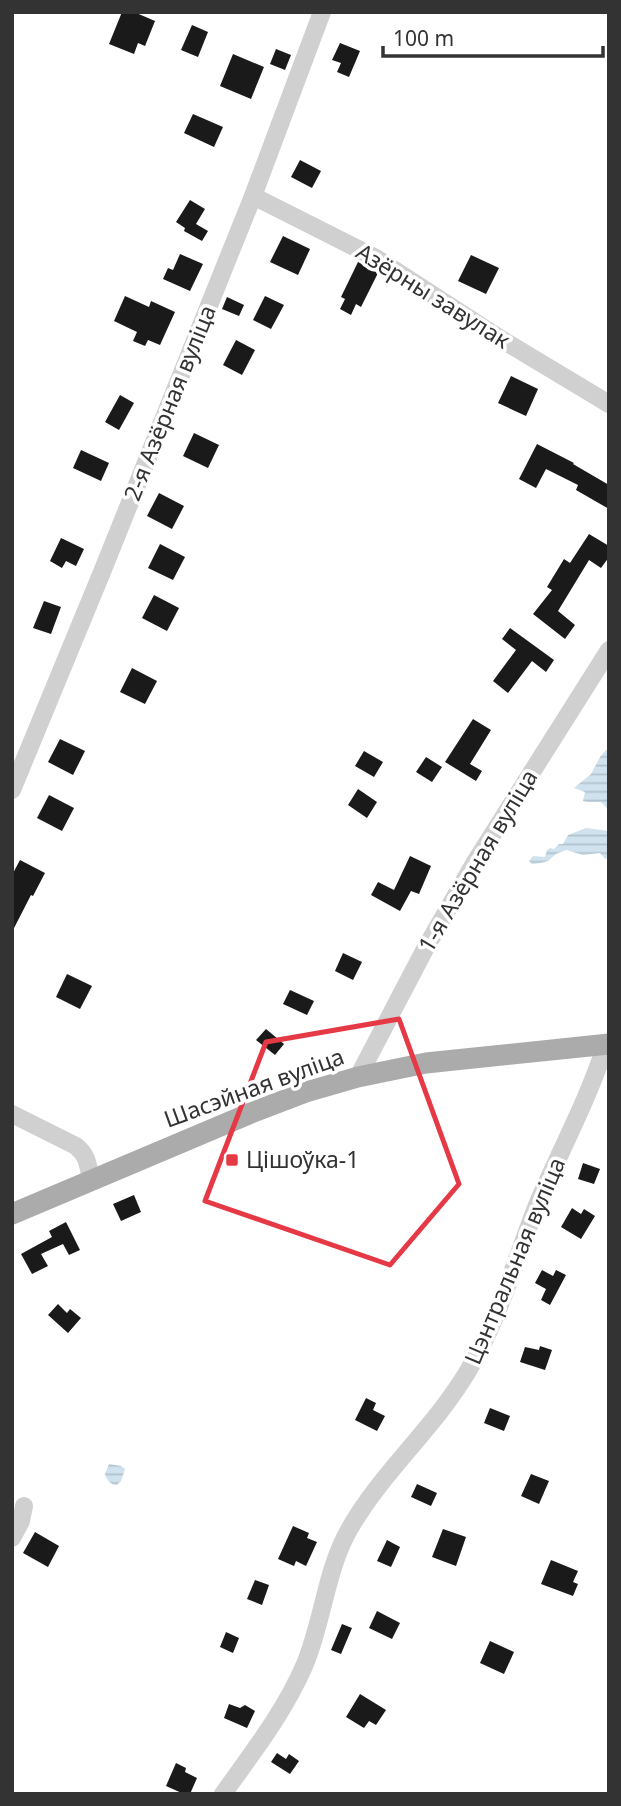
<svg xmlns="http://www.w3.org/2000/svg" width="621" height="1806" font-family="'Noto Sans',sans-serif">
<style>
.water{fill:url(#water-rules)}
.building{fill:#1a1a1a}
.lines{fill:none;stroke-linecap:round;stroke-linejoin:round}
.minor{stroke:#d0d0d0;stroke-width:18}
.major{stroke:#ababab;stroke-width:21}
.marked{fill:none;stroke:#e63946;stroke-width:5;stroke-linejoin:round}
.poi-dot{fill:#e63946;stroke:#fff;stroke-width:2.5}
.labels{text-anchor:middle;stroke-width:7;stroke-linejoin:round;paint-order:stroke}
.street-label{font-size:23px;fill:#333;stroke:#fff}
.poi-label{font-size:23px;fill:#333;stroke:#fff;text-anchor:start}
</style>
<defs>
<pattern id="water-rules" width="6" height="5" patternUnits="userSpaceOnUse" patternTransform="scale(1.75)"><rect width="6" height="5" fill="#cfe2ee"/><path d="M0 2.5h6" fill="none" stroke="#b2c2cd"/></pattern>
</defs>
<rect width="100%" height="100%" fill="#fff"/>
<g class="water">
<polygon points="606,750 609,750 609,814 607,808 601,802 587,802 583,801 585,792 574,788 591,774 600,757"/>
<polygon points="586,828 609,831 609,857 605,859 600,853 583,855 566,850 556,854 548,861 541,863 532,864 529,861 533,856 545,857 547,850 550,848 554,849 559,844 563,844 568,835"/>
<path d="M109 1464 121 1466 125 1469 121 1481 117 1485C110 1485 107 1480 105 1474Z"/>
</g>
<g class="building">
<polygon points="122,12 134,12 155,21 145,46 138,43 134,54 109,44"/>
<polygon points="192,25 208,32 198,57 181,50"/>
<polygon points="340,43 360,51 349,77 337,72 341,63 332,60"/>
<polygon points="276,49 291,55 285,70 270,64"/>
<polygon points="233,54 264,67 251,99 220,86"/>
<polygon points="193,114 223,127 214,147 184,133"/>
<polygon points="300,160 321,171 312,188 291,177"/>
<polygon points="190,200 205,209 196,224 208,231 202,241 184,231 185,228 176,222"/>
<polygon points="283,236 310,249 298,275 270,262"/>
<polygon points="180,254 203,264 190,291 163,279 168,268 173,270"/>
<polygon points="471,255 499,268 486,294 458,281"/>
<polygon points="358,262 378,273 361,307 356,304 351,315 340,309 345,299 341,297"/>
<polygon points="125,296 149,307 151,301 175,312 160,345 148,340 145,346 133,341 137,332 114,321"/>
<polygon points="265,296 284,305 271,329 253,320"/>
<polygon points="227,297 244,305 239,316 222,309"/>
<polygon points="236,340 255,350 242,375 223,365"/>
<polygon points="511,376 538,389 526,416 498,403"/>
<polygon points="120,395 134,403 119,430 105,422"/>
<polygon points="194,433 219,445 208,468 183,456"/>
<polygon points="537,444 574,463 573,464 609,485 609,509 576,490 578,485 546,469 536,488 519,479"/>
<polygon points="81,450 109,463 101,481 73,468"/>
<polygon points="159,493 184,506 172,529 147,516"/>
<polygon points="589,534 609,546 609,557 601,568 589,560 558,611 575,625 565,639 533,614 552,590 547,587 564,559 570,563"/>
<polygon points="61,538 84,549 76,566 66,561 62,568 50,561"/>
<polygon points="160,544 185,557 173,580 148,568"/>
<polygon points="154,595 179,608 167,631 142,618"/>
<polygon points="44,601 61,607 51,634 33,628"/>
<polygon points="510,628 554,660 546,672 532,661 508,693 493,681 516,650 502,639"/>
<polygon points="132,668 157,681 145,704 120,692"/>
<polygon points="473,719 491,730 470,764 482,771 476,781 445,762"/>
<polygon points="60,739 85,751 73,775 48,762"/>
<polygon points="364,751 383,762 374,777 355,766"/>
<polygon points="426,757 442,767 432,782 416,772"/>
<polygon points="358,789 377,802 367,818 348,805"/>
<polygon points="49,795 74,808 62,831 37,818"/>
<polygon points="410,856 431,866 419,894 411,891 400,911 371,895 378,882 394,890"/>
<polygon points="20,860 45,873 33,896 31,895 12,932 12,875"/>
<polygon points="343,953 362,962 353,980 335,971"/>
<polygon points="67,974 92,986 80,1009 56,997"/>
<polygon points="290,990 314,1001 307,1015 283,1004"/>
<polygon points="266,1029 284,1044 275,1055 256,1040"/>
<polygon points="583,1163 600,1169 594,1184 578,1179"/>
<polygon points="134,1195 141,1212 121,1221 113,1204"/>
<polygon points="572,1208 581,1214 584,1209 595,1216 581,1239 561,1227"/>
<polygon points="66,1222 80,1250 69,1255 63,1244 41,1254 48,1266 32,1274 21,1254 52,1237 49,1231"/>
<polygon points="542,1270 553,1276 556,1270 566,1275 550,1305 541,1300 546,1289 535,1283"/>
<polygon points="58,1304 67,1313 70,1309 81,1318 68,1333 48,1315"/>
<polygon points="540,1346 552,1350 545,1370 520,1362 525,1347 539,1350"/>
<polygon points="366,1398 376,1403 373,1410 385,1416 377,1431 355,1420"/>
<polygon points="490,1408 510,1416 504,1431 484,1423"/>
<polygon points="531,1474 549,1481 539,1504 521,1496"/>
<polygon points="417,1484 437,1493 431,1506 411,1497"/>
<polygon points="293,1526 309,1533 307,1538 317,1542 306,1566 296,1561 294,1566 278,1559"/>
<polygon points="443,1529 466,1537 456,1566 432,1557"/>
<polygon points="35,1532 59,1546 48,1567 23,1553"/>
<polygon points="387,1540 400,1547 391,1567 377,1561"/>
<polygon points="551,1560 578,1571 573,1582 578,1584 573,1596 541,1584"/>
<polygon points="255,1580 269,1585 262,1605 247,1599"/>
<polygon points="377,1611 400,1623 392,1639 369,1628"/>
<polygon points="342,1624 352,1628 341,1654 331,1650"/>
<polygon points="226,1632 239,1638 233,1653 220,1647"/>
<polygon points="490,1641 514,1652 504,1674 480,1663"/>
<polygon points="360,1694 386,1710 376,1725 369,1721 364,1728 346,1717"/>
<polygon points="229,1704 240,1708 245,1705 255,1711 247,1728 224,1718"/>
<polygon points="277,1753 286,1759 289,1754 299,1761 290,1774 271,1762"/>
<polygon points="176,1763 186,1768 185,1772 197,1778 190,1794 184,1794 166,1786"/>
</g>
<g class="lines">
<g class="minor">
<polyline points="253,196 376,258 501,339 609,404"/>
<polyline points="12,790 102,572 253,196 322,12"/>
<polyline points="358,1077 425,949 475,862 609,650"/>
<path d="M12 1114 76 1146C88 1156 88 1165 91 1180"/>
<polyline points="12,1538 21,1521 24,1506"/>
<path d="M223 1794C253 1752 285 1711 305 1664 323 1621 326 1569 350 1528 383 1471 434 1428 468 1371 499 1319 515 1261 537 1205 560 1151 588 1100 606 1044"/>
</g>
<polyline class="major" points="12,1214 251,1113 306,1092 358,1077 426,1063 609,1044"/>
</g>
<path class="marked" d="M399 1019 459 1184 390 1265 205 1201 266 1042Z"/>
<rect class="poi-dot" x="225" y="1153" width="14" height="14" rx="3.5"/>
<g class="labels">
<g class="street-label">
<text transform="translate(433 296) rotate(32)" y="8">Азёрны завулак</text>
<text transform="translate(170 403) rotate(-68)" y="8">2-я Азёрная вуліца</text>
<text transform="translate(478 861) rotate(-59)" y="8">1-я Азёрная вуліца</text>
<text transform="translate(254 1088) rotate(-20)" y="8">Шасэйная вуліца</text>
<text transform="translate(515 1261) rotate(-67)" y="8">Цэнтральная вуліца</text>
</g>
<g class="poi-label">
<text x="246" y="1168">Цішоўка-1</text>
</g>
</g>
<rect width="621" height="1806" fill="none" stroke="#333333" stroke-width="28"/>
<path d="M383 46v10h220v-10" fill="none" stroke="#333333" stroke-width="3.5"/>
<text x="393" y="46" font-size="21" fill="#333333" stroke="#ffffff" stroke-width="5" paint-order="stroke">100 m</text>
</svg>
